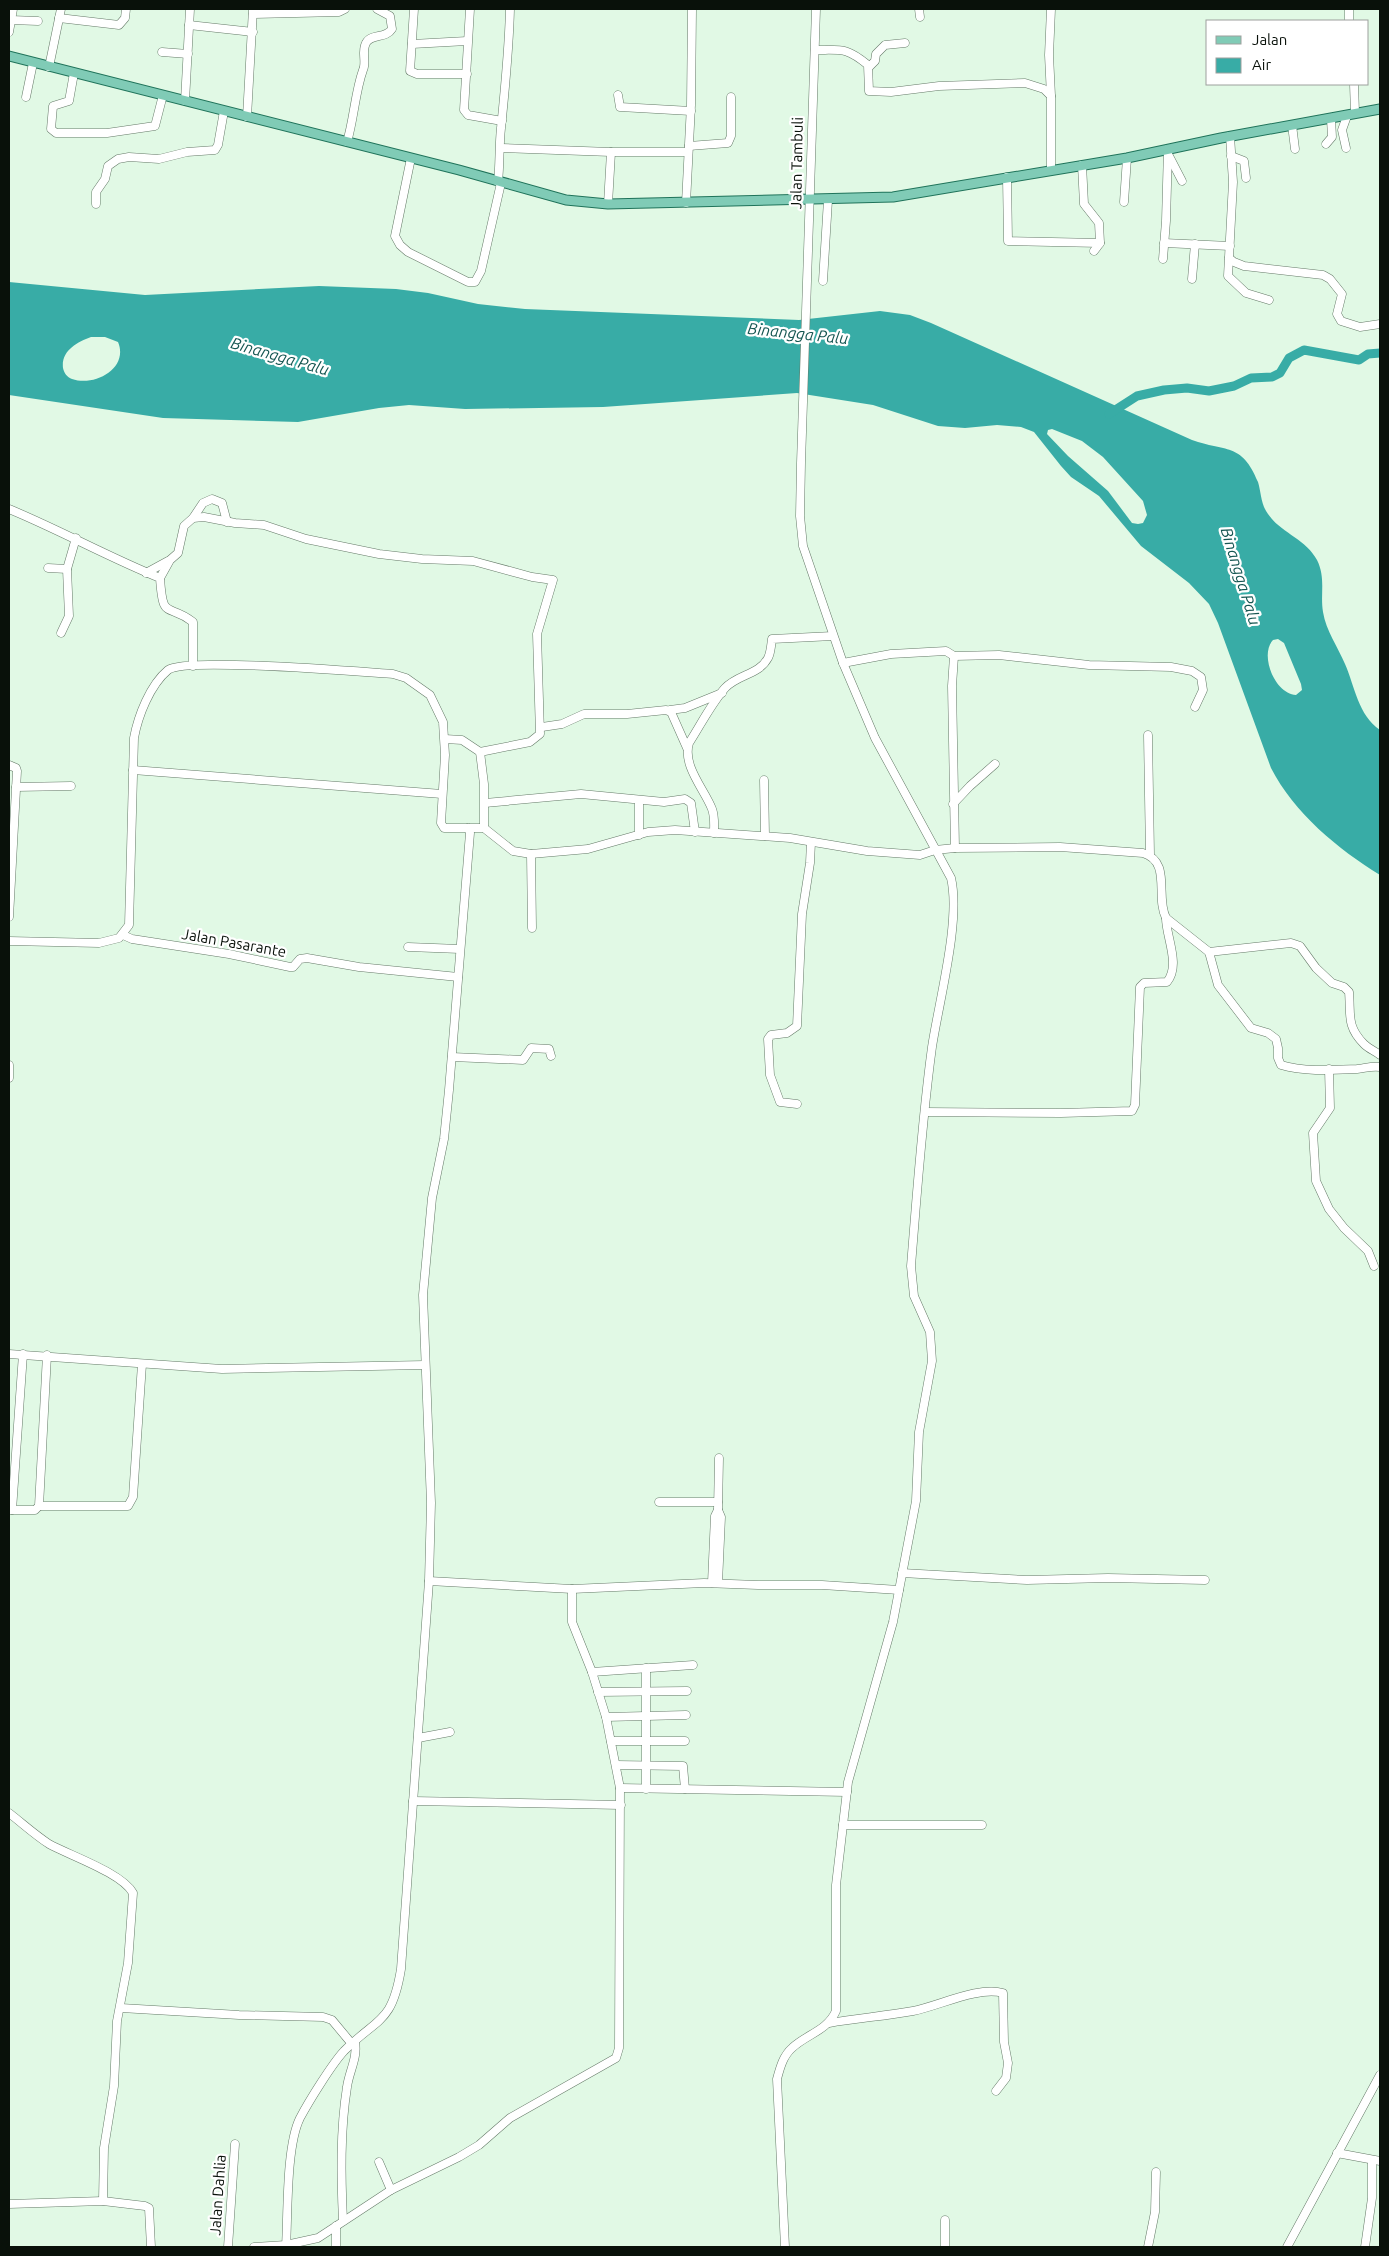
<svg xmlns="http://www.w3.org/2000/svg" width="1389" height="2256" font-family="Ubuntu,sans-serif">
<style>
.water{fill:#38aca6;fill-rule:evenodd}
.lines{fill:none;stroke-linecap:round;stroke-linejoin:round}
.river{stroke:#38aca6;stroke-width:9}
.minor-casing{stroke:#657a68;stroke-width:9}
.major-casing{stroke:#1f735a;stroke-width:11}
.minor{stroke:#fff;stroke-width:8}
.major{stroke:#80cbb6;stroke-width:9}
.labels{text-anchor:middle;stroke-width:4.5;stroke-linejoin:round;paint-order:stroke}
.street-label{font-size:15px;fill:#09110a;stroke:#fff}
.water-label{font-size:16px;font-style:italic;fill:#155652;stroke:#fff}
</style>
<rect width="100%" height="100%" fill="#e1f9e5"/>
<path class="water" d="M9 282 145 295 319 286 396 289 428 293 478 304 525 309 799 320 880 311 910 315 931 323 1192 440C1225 452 1242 442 1258 482 1261 492 1261 505 1268 514 1281 533 1306 539 1317 560 1326 578 1320 594 1323 612 1326 631 1338 647 1345 664 1355 687 1358 715 1380 730V875C1338 849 1294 813 1271 768L1218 623 1209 604 1189 583 1141 546 1099 496 1071 477 1061 466 1034 432 1021 427 997 425 965 428 938 426 873 405 797 393 603 407 465 409 409 405 379 408 298 422 163 418 9 395ZM91 337H105L118 342C129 368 95 387 72 379 67 377 64 373 63 368 61 351 77 342 91 337ZM1052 429 1082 441 1103 457 1143 501 1147 515 1143 523 1138 524 1132 523 1108 491 1068 456 1047 434 1048 430ZM1278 639 1284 643 1301 684 1302 690 1296 695C1275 694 1259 655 1273 640Z"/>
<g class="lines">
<polyline class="river" points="1109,414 1137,396 1164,390 1187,388 1209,391 1234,386 1251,378 1272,377 1280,373 1289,358 1304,350 1359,360 1368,354 1380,353"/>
<g class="minor-casing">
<g id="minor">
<polyline points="414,9 410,71 417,74 467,74"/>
<polyline points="470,9 464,110 468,115 502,121"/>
<polyline points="919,9 920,17"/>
<polyline points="253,14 339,12 345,9"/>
<polyline points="59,18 119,25 125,18 126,9"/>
<polyline points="11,20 38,21"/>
<polyline points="1349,21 1349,9"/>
<polyline points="189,25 253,32"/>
<polyline points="9,32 13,9"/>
<polyline points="412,44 467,41"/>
<path d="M815 50C842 50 846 47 868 65L869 91 891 92 939 86 1025 83 1044 89 1051 96V170"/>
<polyline points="162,52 188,54"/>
<polyline points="49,67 61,9"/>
<polyline points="869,67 875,61 876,54 885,45 905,43"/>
<polyline points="74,73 69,101 53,106 51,129 56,133 107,133 155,126 163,95"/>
<polyline points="1354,84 1355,113"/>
<polyline points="618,95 620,107 691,111"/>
<polyline points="1051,96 1049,55 1051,9"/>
<polyline points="26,97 33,63"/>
<polyline points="185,101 190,9"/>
<polyline points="247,117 253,9"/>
<polyline points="1292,125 1295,149"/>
<polyline points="1230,136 1233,182 1228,276 1246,293 1269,300"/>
<path d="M347 142C354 119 355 92 363 70 367 62 361 52 366 43 371 33 386 39 392 29L390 16 377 9"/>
<polyline points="1326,144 1332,137 1331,119"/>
<polyline points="689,146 728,143 731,136 731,97"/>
<polyline points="501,148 611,152 688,152"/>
<polyline points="1346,148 1342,130 1347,116"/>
<polyline points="1168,154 1182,181"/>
<polyline points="1231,156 1244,161 1246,178"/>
<polyline points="411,158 395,236 400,245 408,252 468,282 475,282 481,271 501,183"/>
<polyline points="1082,165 1084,204 1099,223 1100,243 1094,251"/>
<polyline points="1007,177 1008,241 1100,243"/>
<path d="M498 182C500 164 499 146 501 128 505 89 509 49 510 9"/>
<polyline points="1124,202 1127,158"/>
<polyline points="686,203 691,105 692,9"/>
<polyline points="96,204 96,192 105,179 108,166 118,159 129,157 159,159 187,152 215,150 218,145 224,111"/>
<polyline points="608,204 611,152"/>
<polyline points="1164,243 1230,246"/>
<polyline points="1229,258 1234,262 1244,266 1323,275 1330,279 1342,294 1337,314 1341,321 1360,327 1380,324"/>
<polyline points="1163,259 1166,221 1168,149"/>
<polyline points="1192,279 1195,244"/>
<polyline points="823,281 828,200"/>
<path d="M9 509C60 530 108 557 160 578 163 622 167 602 193 622V666"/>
<polyline points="193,518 203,503 212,499 222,503 227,522"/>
<polyline points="48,568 67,569"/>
<polyline points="146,573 168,561"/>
<polyline points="160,578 170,560 178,553 184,526 193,518 204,517 235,523 264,525 306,539 379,554 422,559 473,561 532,577 553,580 537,634 540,734 530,742 480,752"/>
<polyline points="61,633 69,616 67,569 76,538"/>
<polyline points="954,656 952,686 955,848"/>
<polyline points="843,663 891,654 946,651 954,656 999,655 1089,665 1171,667 1192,671 1201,677 1203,690 1195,707"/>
<polyline points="670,710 685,708 722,693"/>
<polyline points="542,727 562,724 584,714 627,714 666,710 671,712 687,748"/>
<polyline points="1148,735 1150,855"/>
<polyline points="445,739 462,740 480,752 484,784 484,828"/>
<polyline points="9,765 16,768 17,771 9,917"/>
<polyline points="133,770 442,794"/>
<polyline points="764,780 765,836"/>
<polyline points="16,787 71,786"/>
<polyline points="485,803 581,794 664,802 685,799 691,803 695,832"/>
<polyline points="953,804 970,786 995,764"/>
<path d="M714 833C714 825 715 817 712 809 705 790 682 766 689 743 700 726 711 704 725 688 738 674 759 675 768 658 771 652 771 645 772 639L833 636"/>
<polyline points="639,835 639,801"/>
<polyline points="531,854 532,928"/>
<polyline points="123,935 132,939 229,954 290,967 293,967 300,959 307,958 359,967 458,977"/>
<path d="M9 941 99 943 119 938 129 925 134 738C138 716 150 685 168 670 184 657 362 672 393 674L406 678 430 695 443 722 445 755 441 823 444 828H484L513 851 531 854 588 849 648 832 675 830 790 838 867 851 920 855 935 850 955 848 1060 847 1143 853C1172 862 1155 896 1166 918L1209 952 1291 943 1300 946 1316 968 1332 983 1344 987 1349 992C1351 1014 1346 1026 1364 1044 1369 1049 1375 1051 1380 1055"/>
<polyline points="408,947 460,949"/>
<path d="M1209 952 1218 985 1251 1028 1268 1033 1276 1039 1278 1048V1058L1281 1065C1304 1072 1333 1070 1357 1069 1366 1068 1371 1066 1380 1067"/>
<polyline points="452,1057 523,1060 531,1048 549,1049 551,1056"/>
<polyline points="9,1065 9,1078"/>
<polyline points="1329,1069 1330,1108 1313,1133 1316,1181 1329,1209 1344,1228 1368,1251 1374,1266"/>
<polyline points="797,1104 780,1102 770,1075 768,1039 771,1035 787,1033 797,1026 802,914 810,863 811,842"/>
<path d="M925 1112 1061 1113 1132 1111 1135 1105 1140 987 1144 983 1167 982C1181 965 1166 937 1166 918"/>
<polyline points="9,1354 222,1369 425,1365"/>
<polyline points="659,1502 718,1502"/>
<polyline points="39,1506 128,1506 133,1497 142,1364"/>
<polyline points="9,1510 35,1510 39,1506 47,1355"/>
<polyline points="12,1510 23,1354"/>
<polyline points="902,1573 1027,1580 1108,1578 1205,1580"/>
<polyline points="429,1581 572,1589 704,1583 758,1585 822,1585 899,1590"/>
<polyline points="712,1583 715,1516 718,1510 719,1458"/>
<polyline points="718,1583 721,1517 718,1510"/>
<polyline points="646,1668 646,1789"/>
<polyline points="592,1672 693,1665"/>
<polyline points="598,1692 687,1691"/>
<polyline points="606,1717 686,1715"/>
<polyline points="418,1738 450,1732"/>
<polyline points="611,1741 685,1741"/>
<polyline points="616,1765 683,1766 685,1789"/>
<polyline points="620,1788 847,1792"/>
<polyline points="413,1801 621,1805"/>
<path d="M9 1813C22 1823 35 1835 49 1844 71 1856 122 1873 133 1893L128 1963 117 2021 114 2086 104 2148 103 2201"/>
<polyline points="843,1825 982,1825"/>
<polyline points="121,2008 239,2015 323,2017 332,2020 352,2044"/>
<path d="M829 2023C857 2018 886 2016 913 2011 939 2006 978 1986 1003 1993L1004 2042 1008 2063 1006 2078 996 2091"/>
<polyline points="1337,2153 1380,2161"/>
<polyline points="379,2162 391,2190"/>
<polyline points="9,2204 103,2201 145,2206 149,2208 151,2247"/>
<path d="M343 2221C341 2177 340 2131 347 2087 349 2072 358 2057 355 2042"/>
<polyline points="336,2226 336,2247"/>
<polyline points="228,2247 235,2144"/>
<polyline points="254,2247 286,2245 318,2238 391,2190 459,2157 479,2145 510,2118 616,2058 619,2048 620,1788 606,1717 592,1672 572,1622 572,1589"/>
<path d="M286 2247C288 2214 286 2146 300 2118 309 2101 332 2064 344 2051 378 2017 392 2024 401 1969L429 1581 431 1503 423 1295 432 1198 444 1139 449 1090 470 833 468 828"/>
<path d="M785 2247 777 2079C780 2068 783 2056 792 2048 807 2034 827 2031 836 2011V1885L848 1782 893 1622 916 1501 919 1432 932 1361 930 1332 914 1296 911 1266C917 1193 922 1120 932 1047 939 1001 961 920 951 878L875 738 843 663 803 546 800 516 801 463 816 9"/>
<polyline points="945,2247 945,2220"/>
<polyline points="1148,2247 1155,2212 1156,2172"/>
<polyline points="1287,2247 1380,2075"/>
<polyline points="1365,2247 1372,2198 1372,2160"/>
</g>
</g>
<g class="major-casing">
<polyline id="major" points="9,56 459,170 566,200 608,204 893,197 1127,158 1221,138 1380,109"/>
</g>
<use href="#minor" class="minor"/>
<use href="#major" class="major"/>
</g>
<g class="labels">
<g class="street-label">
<text transform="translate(797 163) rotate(-89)" y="5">Jalan Tambuli</text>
<text transform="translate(234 943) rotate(10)" y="5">Jalan Pasarante</text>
<text transform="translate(218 2195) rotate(-86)" y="5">Jalan Dahlia</text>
</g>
<g class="water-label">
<text transform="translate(798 333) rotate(6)" y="6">Binangga Palu</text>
<text transform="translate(280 356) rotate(16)" y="6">Binangga Palu</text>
<text transform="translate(1241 576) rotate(73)" y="6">Binangga Palu</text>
</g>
</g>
<rect width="1389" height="2256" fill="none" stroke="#09110a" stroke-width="20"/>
<rect x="1206" y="20" width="162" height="65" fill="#ffffff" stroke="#9da09d"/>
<rect x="1216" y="36" width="25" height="8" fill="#80cbb6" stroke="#9da09d"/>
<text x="1252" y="45" font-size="15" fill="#09110a">Jalan</text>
<rect x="1216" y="58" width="25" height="15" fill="#38aca6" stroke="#9da09d"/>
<text x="1252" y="70" font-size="15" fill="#09110a">Air</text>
</svg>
